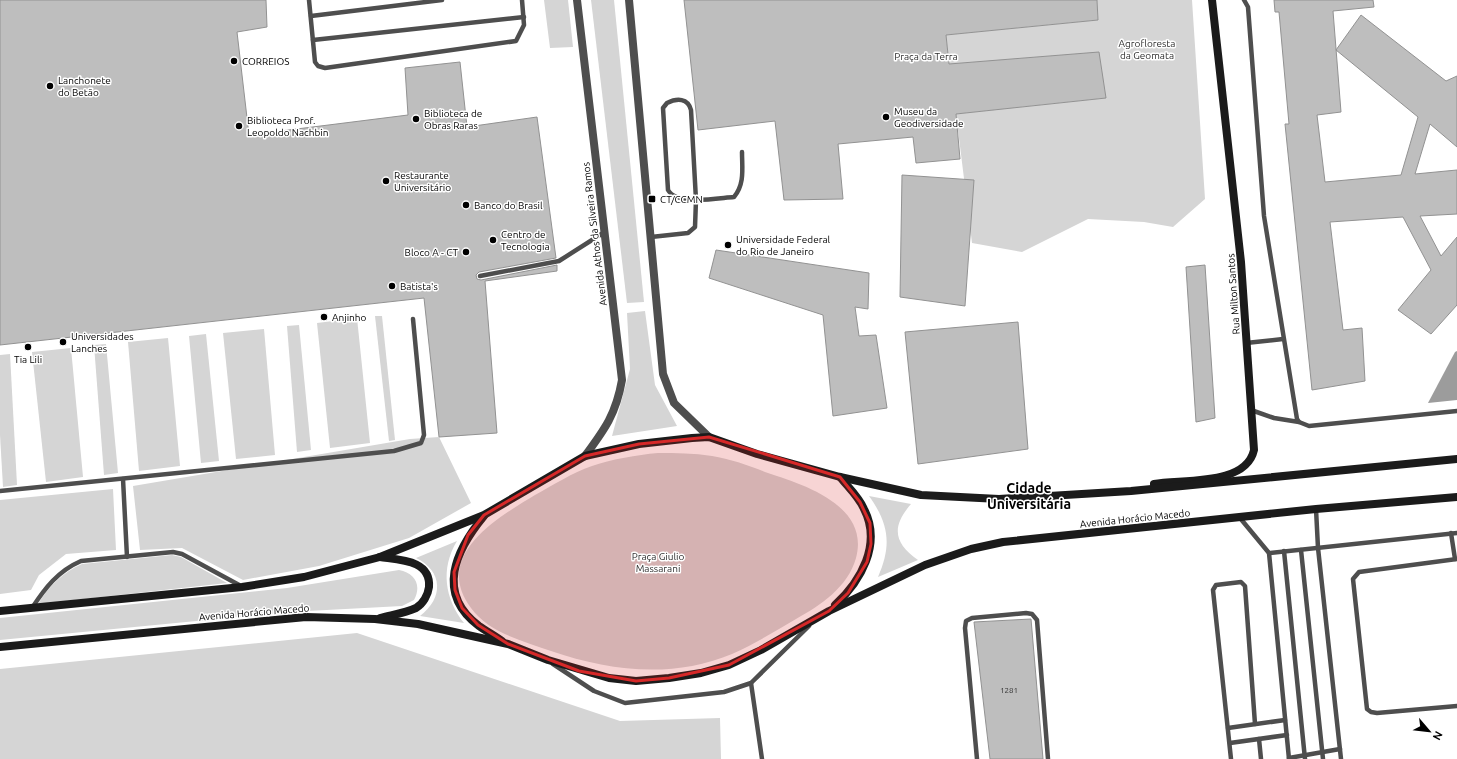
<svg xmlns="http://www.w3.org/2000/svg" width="1457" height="759" font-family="Ubuntu,sans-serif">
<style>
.green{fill:#d5d5d5}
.water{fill:#9c9c9c}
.building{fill:#bebebe;stroke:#929292}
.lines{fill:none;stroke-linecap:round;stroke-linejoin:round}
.lane{stroke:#4e4e4e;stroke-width:4.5}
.street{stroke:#4e4e4e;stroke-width:8}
.secondary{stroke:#1b1b1b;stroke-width:8}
.marked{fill:#d62828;fill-opacity:0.2;stroke:#d62828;stroke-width:3;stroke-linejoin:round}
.poi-dot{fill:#000;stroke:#fff;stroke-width:1.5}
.labels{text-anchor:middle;stroke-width:3;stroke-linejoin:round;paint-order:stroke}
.number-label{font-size:8px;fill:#303030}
.park-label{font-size:10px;fill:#2c2c2c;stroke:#fff}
.poi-label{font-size:10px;fill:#000;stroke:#fff;text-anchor:start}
.street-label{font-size:10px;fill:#000;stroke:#fff}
.district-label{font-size:14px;font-weight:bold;fill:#000;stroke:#fff}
</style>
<rect width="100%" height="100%" fill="#fff"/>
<g class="green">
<polygon points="544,0 568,0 573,47 550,48"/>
<polygon points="591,0 614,0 644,302 627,303"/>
<polygon points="1097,0 1192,0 1205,199 1173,227 1144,222 1088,219 1022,252 972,243 956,114 1105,98 949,64 946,35 1098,20"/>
<polygon points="645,311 655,385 677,426 612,436 630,369 627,313"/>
<polygon points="375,316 382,316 395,440 389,441"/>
<polygon points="357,318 370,443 330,448 317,323"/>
<polygon points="299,325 311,450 297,452 287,326"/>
<polygon points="264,329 275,455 236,459 223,333"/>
<polygon points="206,334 219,461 201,463 189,336"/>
<polygon points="168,338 180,466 139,471 128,342"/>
<polygon points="106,344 118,473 104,475 94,345"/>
<polygon points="71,348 83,477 46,482 32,352"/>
<polygon points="10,354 17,485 3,487 0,435 0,355"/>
<polygon points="439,437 471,503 409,538 319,566 243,580 182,548 140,550 133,486 410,439"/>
<path d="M658 453C676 453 694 453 712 456 731 459 750 466 768 473 805 485 870 506 856 558 848 587 821 605 796 619 775 631 755 644 732 654 672 679 610 671 551 651 523 641 489 633 471 608 432 556 497 518 535 495 553 485 572 473 592 466 613 459 636 455 658 453Z"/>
<polygon points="113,489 116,550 66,554 39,575 31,590 0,594 0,500"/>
<path d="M869 496 911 504C891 527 894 543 918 560L878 577C892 545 889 524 869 496Z"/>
<path d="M457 541C440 569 445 599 464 623L420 616C444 598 443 571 416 558Z"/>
<path d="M172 555 181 557 227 583 38 604C48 587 63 572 82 564Z"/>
<path d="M399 570C415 573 422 585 414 600L402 606 289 612 0 640V618L287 588Z"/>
<polygon points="357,633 620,721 720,718 721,759 0,759 0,669"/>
</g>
<polygon class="water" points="1457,351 1457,400 1428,403 1455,352"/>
<g class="building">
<polygon points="0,0 266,0 267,27 237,32 249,135 408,115 405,68 460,62 467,127 537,117 556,258 479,272 476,275 477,279 481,280 557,265 557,271 485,281 497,433 439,437 424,298 0,345"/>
<polygon points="684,0 1097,0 1098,20 946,35 949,64 1099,52 1106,98 956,114 960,159 916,163 913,137 838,144 843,199 784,200 775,121 698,130"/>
<polygon points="1274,0 1373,0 1374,7 1333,11 1341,112 1317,115 1325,182 1401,175 1418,117 1336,50 1361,15 1446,81 1457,76 1457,147 1430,124 1415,174 1457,170 1457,214 1420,216 1441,256 1457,237 1457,305 1431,334 1398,310 1431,270 1403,217 1330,222 1343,330 1362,328 1365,381 1312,390 1285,124 1289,124 1279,12 1275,12"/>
<polygon points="902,175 974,180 965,306 900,297"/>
<polygon points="716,250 869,273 868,309 855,307 859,336 876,335 887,408 833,416 823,315 709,278"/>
<polygon points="1205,265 1215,418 1196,422 1186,267"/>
<polygon points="1018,322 1028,449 918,464 905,332"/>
<polygon points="1031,619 1043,759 990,759 974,622"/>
</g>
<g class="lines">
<g class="lane">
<polyline points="309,0 315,62 318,66 325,68 516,41 524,25 522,0"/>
<polyline points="1244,0 1248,7 1264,216 1297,419 1299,422 1309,426 1457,411"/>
<polyline points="311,16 442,0"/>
<polyline points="313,40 524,17"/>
<path d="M651 237 688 233 695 227 696 200 691 110C688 98 677 98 667 103L663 108 668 190C677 206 718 198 734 197 745 184 742 168 742 152"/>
<polyline points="480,276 559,261 603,233"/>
<polyline points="1246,343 1283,339"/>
<polyline points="1251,410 1274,418 1299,422"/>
<polyline points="123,479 127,557"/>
<polyline points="0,491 394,451 421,443 424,435 413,319"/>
<polyline points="1316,509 1318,548 1341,759"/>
<polyline points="1240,518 1269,553 1289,759"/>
<polyline points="1451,533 1455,559"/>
<polyline points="1301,550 1323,759"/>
<polyline points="1284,551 1305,759"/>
<polyline points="1269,553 1457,533"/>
<polyline points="1457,559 1359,572 1353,579 1367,709 1371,712 1377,713 1457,706"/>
<path d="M32 608C45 588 58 571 81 561L173 552 182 554 241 586"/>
<polyline points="553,664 594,691 625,703 724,692 751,683 809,626"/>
<polyline points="751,683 762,759"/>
<polyline points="1228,728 1285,720"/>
<polyline points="1259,739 1261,759"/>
<polyline points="1230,743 1287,735"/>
<polyline points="1289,758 1340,749"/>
<polyline points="977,759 965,628 966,621 972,618 1026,613 1032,614 1037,620 1048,759"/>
<polyline points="1231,759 1213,590 1216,585 1241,582 1245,586 1255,724"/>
</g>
<g class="street">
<path d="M577 0 622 380C616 414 605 429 585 456"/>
<polyline points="629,0 663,374 674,403 709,437"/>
</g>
<g class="secondary">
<path d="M1154 484C1183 479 1246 486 1254 450L1241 262 1212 0"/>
<path d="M484 516C456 550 435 593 479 626 486 631 495 636 502 641"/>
<path d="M835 605C861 581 882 544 864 509 859 497 848 487 840 477"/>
<polyline points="0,611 242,587 304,577 380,557 484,515 585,456 639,444 692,438 709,437 757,454 840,477 921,495 999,499 1131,491 1457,459"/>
<path d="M380 618C391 615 405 613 416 608 423 604 428 595 429 587 431 560 400 560 380 557"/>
<polyline points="0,647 306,617 375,619 418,624 508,644 548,660 609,678 636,681 669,678 701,673 729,665 761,650 829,611 925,565 971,549 1003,542 1316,509 1457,497"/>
</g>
</g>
<path class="marked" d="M709 437 840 477 860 502 870 523 871 544 867 562 848 593 829 611 729 665 669 678 636 681 579 671 508 644 478 625 462 608 455 590 454 572 468 535 484 515 585 456 639 444Z"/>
<g class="poi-dot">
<circle cx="234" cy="61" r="4"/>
<circle cx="50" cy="86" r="4"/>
<circle cx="886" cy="117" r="4"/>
<circle cx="416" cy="119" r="4"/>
<circle cx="239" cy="126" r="4"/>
<circle cx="386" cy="181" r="4"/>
<rect x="648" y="195" width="8" height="8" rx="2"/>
<circle cx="466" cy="205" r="4"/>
<circle cx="493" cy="240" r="4"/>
<circle cx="728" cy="245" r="4"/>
<circle cx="466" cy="252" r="4"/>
<circle cx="392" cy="286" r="4"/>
<circle cx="324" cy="317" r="4"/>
<circle cx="63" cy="342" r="4"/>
<circle cx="28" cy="347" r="4"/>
</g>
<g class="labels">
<g class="number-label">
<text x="1009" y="693">1281</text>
</g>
<g class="park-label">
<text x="1147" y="47">Agrofloresta<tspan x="1147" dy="12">da Geomata</tspan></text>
<text x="926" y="60">Praça da Terra</text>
<text x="658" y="560">Praça Giulio<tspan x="658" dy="12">Massarani</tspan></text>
</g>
<g class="poi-label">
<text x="242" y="65">CORREIOS</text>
<text x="58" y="84">Lanchonete<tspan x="58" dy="12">do Betão</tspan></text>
<text x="894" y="115">Museu da<tspan x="894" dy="12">Geodiversidade</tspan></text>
<text x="424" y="117">Biblioteca de<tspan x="424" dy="12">Obras Raras</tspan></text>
<text x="247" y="124">Biblioteca Prof.<tspan x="247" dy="12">Leopoldo Nachbin</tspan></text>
<text x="394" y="179">Restaurante<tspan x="394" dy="12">Universitário</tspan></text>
<text x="660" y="203">CT/CCMN</text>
<text x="474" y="209">Banco do Brasil</text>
<text x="501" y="238">Centro de<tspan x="501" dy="12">Tecnologia</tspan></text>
<text x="736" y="243">Universidade Federal<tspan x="736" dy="12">do Rio de Janeiro</tspan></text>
<text x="458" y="256" text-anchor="end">Bloco A - CT</text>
<text x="400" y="290">Batista's</text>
<text x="332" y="321">Anjinho</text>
<text x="71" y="340">Universidades<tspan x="71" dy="12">Lanches</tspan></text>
<text x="28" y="363" text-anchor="middle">Tia Lili</text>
</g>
<g class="street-label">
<text transform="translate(594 234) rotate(-97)" y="4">Avenida Athos da Silveira Ramos</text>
<text transform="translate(1233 294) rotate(-94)" y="4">Rua Milton Santos</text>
<text transform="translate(1135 518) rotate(-6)" y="4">Avenida Horácio Macedo</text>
<text transform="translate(254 612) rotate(-5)" y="4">Avenida Horácio Macedo</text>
</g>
<g class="district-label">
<text x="1029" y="493">Cidade<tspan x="1029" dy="16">Universitária</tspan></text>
</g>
</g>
<g transform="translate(1429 731) rotate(118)" stroke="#ffffff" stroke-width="3" paint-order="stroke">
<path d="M0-3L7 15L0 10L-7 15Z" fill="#000000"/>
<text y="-6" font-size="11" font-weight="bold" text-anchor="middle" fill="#000000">N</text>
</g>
</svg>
